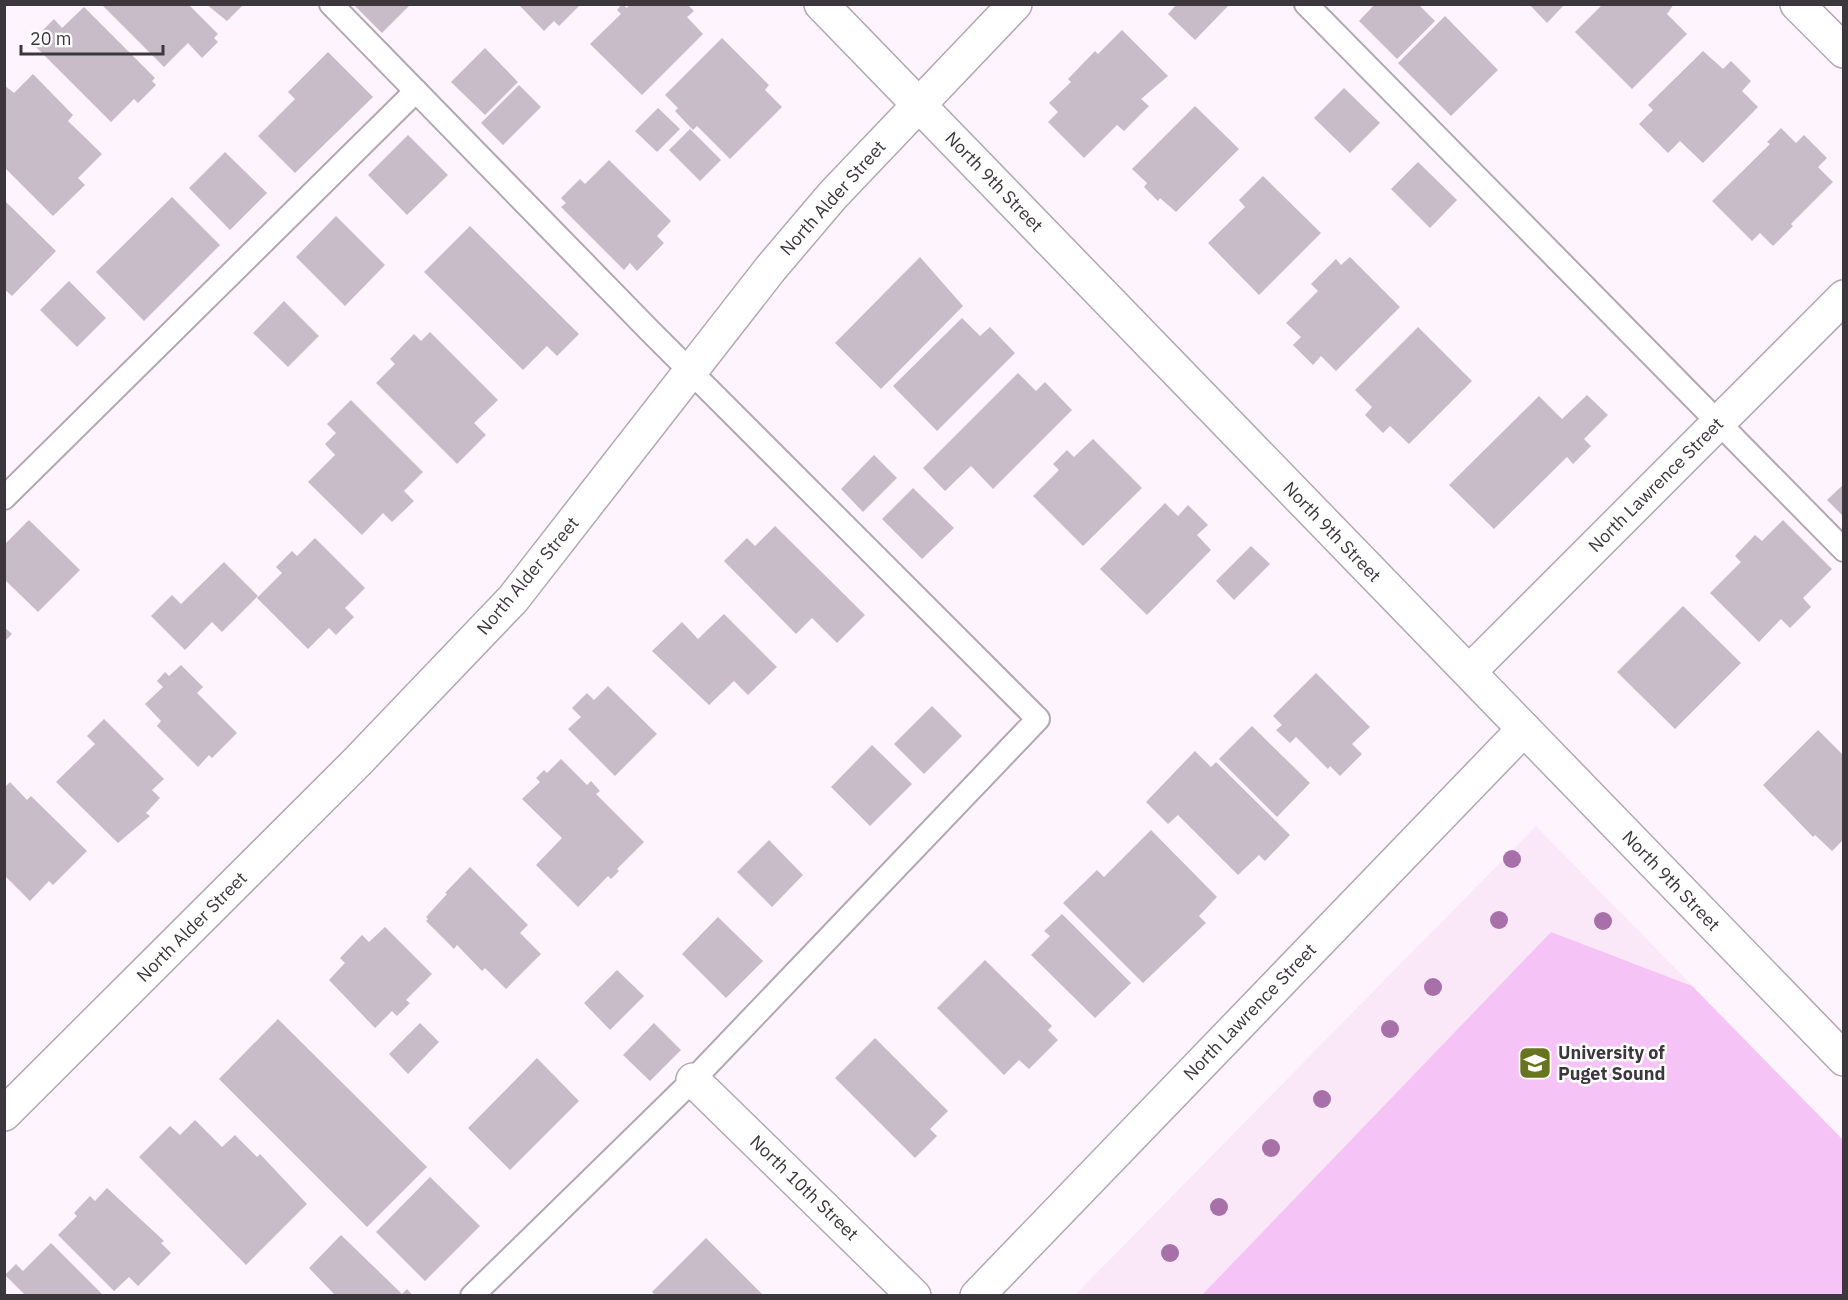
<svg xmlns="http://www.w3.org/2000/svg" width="1848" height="1300" font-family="'IBM Plex Sans',sans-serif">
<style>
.built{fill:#fae8f9}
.green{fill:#f6c3f6}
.building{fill:#c8bcc8}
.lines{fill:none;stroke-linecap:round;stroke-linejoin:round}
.service-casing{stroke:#b2a7b2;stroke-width:26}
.minor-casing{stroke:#b2a7b2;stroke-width:36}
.tertiary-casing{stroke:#b2a7b2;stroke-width:36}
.service{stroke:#fff;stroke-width:22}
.minor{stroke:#fff;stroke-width:33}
.tertiary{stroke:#fff;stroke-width:33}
.tree{fill:#a870a9}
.labels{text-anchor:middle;stroke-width:5;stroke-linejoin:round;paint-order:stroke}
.street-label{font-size:18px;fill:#3c373c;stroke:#fff}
.poi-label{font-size:18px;font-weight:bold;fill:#3c373c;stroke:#fff;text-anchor:start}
</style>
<rect width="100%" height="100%" fill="#fef4fd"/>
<polygon class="built" points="1536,826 1843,1140 1843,1295 1074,1296"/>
<polygon class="green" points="1551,932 1692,986 1843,1140 1843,1295 1202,1295"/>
<g class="building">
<polygon points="101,4 188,4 218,34 214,38 218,42 202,58 188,43 164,67"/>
<polygon points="206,4 244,4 227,21"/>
<polygon points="353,4 411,4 382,33"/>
<polygon points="522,4 581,4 559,26 554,21 544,31 520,6"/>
<polygon points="622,4 627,8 630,4 687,4 694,11 687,17 703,34 642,95 590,44 621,14 617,10"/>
<polygon points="1177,4 1230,4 1195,40 1168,14"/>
<polygon points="1375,4 1418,4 1435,21 1397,59 1359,21"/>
<polygon points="1529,4 1565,4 1547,23"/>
<polygon points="1603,4 1674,4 1667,14 1687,34 1632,89 1575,32"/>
<polygon points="84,7 155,78 152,81 156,85 138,103 134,99 111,122 31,42 54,19 62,28"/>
<polygon points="1445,16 1498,70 1451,116 1398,63"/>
<polygon points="1122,30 1168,76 1141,99 1149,106 1124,131 1117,125 1084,158 1048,122 1058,112 1049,103 1071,82 1068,79 1095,51 1098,54"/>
<polygon points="722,38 769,85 765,90 782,107 730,159 697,126 693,130 675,111 678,108 665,95"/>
<polygon points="485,48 518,82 485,115 451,82"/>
<polygon points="1703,51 1723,69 1731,61 1751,81 1742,91 1758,107 1703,163 1680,141 1668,153 1639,124 1653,110 1648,105"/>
<polygon points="328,52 373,97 295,173 258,136 295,99 288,92"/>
<polygon points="33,74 73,115 68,121 102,154 78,178 85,185 53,216 4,167 4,85 14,93"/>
<polygon points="519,85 541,107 503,145 481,123"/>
<polygon points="1344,88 1380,123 1350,153 1314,118"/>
<polygon points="1195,106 1239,149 1176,212 1160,198 1158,201 1144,187 1147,183 1132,169"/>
<polygon points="658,108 680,129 657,152 635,131"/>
<polygon points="1781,128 1796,143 1804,135 1827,158 1818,167 1833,182 1791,224 1793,226 1773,246 1760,233 1752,241 1712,201 1770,144 1767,142"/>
<polygon points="690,129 721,160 700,181 669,150"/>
<polygon points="408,135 448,175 407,215 368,175"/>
<polygon points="225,152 267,193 230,230 189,188"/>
<polygon points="609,160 671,221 657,236 664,243 637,271 630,263 624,270 561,207 566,203 561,198 580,179 585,184"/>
<polygon points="1418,162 1457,200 1430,228 1391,189"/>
<polygon points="1263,176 1321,233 1259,295 1208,243 1245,207 1239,200"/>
<polygon points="172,197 220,245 144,321 96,272"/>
<polygon points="4,200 56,251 12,296 4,289"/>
<polygon points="336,216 385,265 345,306 296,257"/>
<polygon points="470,226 579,334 557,356 547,346 523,370 424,272"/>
<polygon points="920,257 963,306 881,389 835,343"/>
<polygon points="1350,257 1400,307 1336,371 1321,356 1313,365 1293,345 1301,337 1286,323 1318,291 1311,284 1336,259 1341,265"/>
<polygon points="69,281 106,318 77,347 40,310"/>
<polygon points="284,301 319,336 288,367 253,333"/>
<polygon points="962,318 980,336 990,327 1015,353 937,431 893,386"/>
<polygon points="1418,327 1472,381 1409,444 1390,426 1383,433 1365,415 1372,407 1355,390"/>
<polygon points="430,332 498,400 474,423 486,435 457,464 376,383 395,364 390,359 414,334 421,341"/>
<polygon points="1018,373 1036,391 1045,382 1072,410 993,489 971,466 945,491 923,468"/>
<polygon points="1587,395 1608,415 1584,439 1591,446 1573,464 1567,457 1494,529 1449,485 1539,396 1562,419"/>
<polygon points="351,400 423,472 404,491 414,501 392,522 383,513 362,535 308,482 335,455 325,444 336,433 327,424"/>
<polygon points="1093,439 1142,488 1083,546 1033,496 1059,470 1053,464 1067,450 1074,457"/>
<polygon points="874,455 897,478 863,512 841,489"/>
<polygon points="1844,484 1844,517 1827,500"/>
<polygon points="913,488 954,528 922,559 882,519"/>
<polygon points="1165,503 1178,516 1188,505 1208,525 1197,535 1211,550 1147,615 1100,569"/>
<polygon points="29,520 80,570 38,612 4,579 4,545"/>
<polygon points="1783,520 1832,569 1803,598 1811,607 1790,628 1781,619 1759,642 1710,593 1741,562 1735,556 1755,535 1762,541"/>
<polygon points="775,526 865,615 837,643 812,618 796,634 724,561 747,538 755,546"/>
<polygon points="315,538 365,588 345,608 354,617 336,635 329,628 308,649 257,598 282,573 276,567 292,551 297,556"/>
<polygon points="1251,546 1270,564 1234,600 1216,581"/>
<polygon points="224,562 258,596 222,632 212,622 185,650 151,616 172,595 181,604"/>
<polygon points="1683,606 1741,663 1675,729 1617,672"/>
<polygon points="724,614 777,667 748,695 734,681 709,705 652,651 682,622 698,639"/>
<polygon points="4,627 12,634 4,642"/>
<polygon points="181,665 203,687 197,693 237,733 212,758 209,755 198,767 157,726 161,721 145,704 163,687 157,681 165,672 169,676"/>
<polygon points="1316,673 1370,727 1352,744 1362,754 1340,776 1330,766 1328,769 1296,737 1290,743 1276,730 1282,725 1273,716"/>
<polygon points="608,686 657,734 615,776 568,729 581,717 572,708 587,693 594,700"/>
<polygon points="932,706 962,736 924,774 894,744"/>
<polygon points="104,719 164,779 152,790 160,798 146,813 150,816 118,843 56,782 95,744 87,736"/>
<polygon points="1252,726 1310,783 1277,817 1219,759"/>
<polygon points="1818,730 1844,756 1844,839 1832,851 1815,835 1813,837 1763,785"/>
<polygon points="872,745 912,784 870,826 831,787"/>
<polygon points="1195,751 1211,767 1216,762 1290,835 1265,861 1259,855 1238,875 1178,815 1168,824 1146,802"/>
<polygon points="561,759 587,785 591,781 600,791 596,794 644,842 617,869 619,871 611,879 608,876 578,907 536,865 562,838 522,799 540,782 536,778 544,770 547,773"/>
<polygon points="10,782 27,800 31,796 87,851 53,885 49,881 30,901 4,875 4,788"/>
<polygon points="1151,830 1217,897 1199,916 1206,923 1143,983 1063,903 1097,870 1104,877"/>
<polygon points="769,840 803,875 772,907 737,872"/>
<polygon points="470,867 528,925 520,933 541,954 506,989 485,968 482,971 457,945 454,949 426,921 428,919 426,917 447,894 445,893"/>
<polygon points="1062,914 1131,983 1095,1018 1031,955 1050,936 1044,931"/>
<polygon points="718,917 763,961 726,998 682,954"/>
<polygon points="385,927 432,974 406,1000 410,1003 397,1016 392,1011 375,1028 329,980 345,963 340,958 362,935 369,942"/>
<polygon points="985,960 1052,1026 1048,1030 1058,1040 1029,1069 1019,1060 1004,1075 937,1008"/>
<polygon points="617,970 644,996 610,1030 584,1003"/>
<polygon points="278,1019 427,1167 367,1227 219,1079"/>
<polygon points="420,1023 439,1042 408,1074 389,1054"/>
<polygon points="654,1023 681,1050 650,1081 623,1055"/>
<polygon points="875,1038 948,1111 930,1129 937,1136 915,1158 835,1078"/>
<polygon points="537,1058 579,1101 510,1170 468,1128"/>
<polygon points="195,1120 222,1147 235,1135 257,1157 260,1154 307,1204 246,1265 139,1157 170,1126 180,1135"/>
<polygon points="430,1177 480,1226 425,1281 376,1232"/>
<polygon points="107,1188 164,1241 161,1243 171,1253 138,1286 129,1277 114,1291 58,1235 77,1216 74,1213 90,1196 95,1201"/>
<polygon points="341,1235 402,1294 407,1289 413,1296 336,1296 309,1268"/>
<polygon points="706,1238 764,1296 656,1296 652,1292"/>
<polygon points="51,1243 104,1296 26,1296 5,1275 16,1264 23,1271"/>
</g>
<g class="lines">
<g class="service-casing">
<g id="service">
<polyline points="331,4 650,331 1038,719 693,1080 472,1296"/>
<polyline points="1306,4 1844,550"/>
<polyline points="4,498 416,91"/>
</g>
</g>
<g class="minor-casing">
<g id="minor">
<polyline points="821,4 1844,1059"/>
<polyline points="1797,4 1844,51"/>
<polyline points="1469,672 1844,297"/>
<polyline points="693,1080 914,1296"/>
<polyline points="977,1296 1524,729"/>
</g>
</g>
<g class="tertiary-casing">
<polyline id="tertiary" points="4,1114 358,761 513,599 771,268 833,195 1015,4"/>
</g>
<use href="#service" class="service"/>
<use href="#minor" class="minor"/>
<use href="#tertiary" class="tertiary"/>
</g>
<g class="tree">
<circle cx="1512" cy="859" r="9"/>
<circle cx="1499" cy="920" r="9"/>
<circle cx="1603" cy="921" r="9"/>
<circle cx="1433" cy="987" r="9"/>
<circle cx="1390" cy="1029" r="9"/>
<circle cx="1322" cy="1099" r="9"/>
<circle cx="1271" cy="1148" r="9"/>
<circle cx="1219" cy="1207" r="9"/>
<circle cx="1170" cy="1253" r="9"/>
</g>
<defs>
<g id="university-square" transform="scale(1.725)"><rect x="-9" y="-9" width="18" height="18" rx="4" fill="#69741e" stroke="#fff"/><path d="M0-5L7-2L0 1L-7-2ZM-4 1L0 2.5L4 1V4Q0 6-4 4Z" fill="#fff"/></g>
</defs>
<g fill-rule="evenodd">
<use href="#university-square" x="1535" y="1063"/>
</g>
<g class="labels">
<g class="street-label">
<text transform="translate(994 182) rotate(46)" y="6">North 9th Street</text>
<text transform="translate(833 198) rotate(-48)" y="6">North Alder Street</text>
<text transform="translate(1656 485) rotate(-45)" y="6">North Lawrence Street</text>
<text transform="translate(1332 532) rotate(46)" y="6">North 9th Street</text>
<text transform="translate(528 576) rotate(-50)" y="6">North Alder Street</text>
<text transform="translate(1671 881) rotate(46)" y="6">North 9th Street</text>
<text transform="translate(192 927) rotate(-45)" y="6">North Alder Street</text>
<text transform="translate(1250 1012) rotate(-46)" y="6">North Lawrence Street</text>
<text transform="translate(804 1188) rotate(44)" y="6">North 10th Street</text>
</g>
<g class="poi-label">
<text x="1558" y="1059">University of<tspan x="1558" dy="21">Puget Sound</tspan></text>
</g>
</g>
<rect width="1848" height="1300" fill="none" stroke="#3c373c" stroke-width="12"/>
<path d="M21 45v9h142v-9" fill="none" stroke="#3c373c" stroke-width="3"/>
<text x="30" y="45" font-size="18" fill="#3c373c" stroke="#ffffff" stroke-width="4.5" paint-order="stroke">20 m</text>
</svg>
